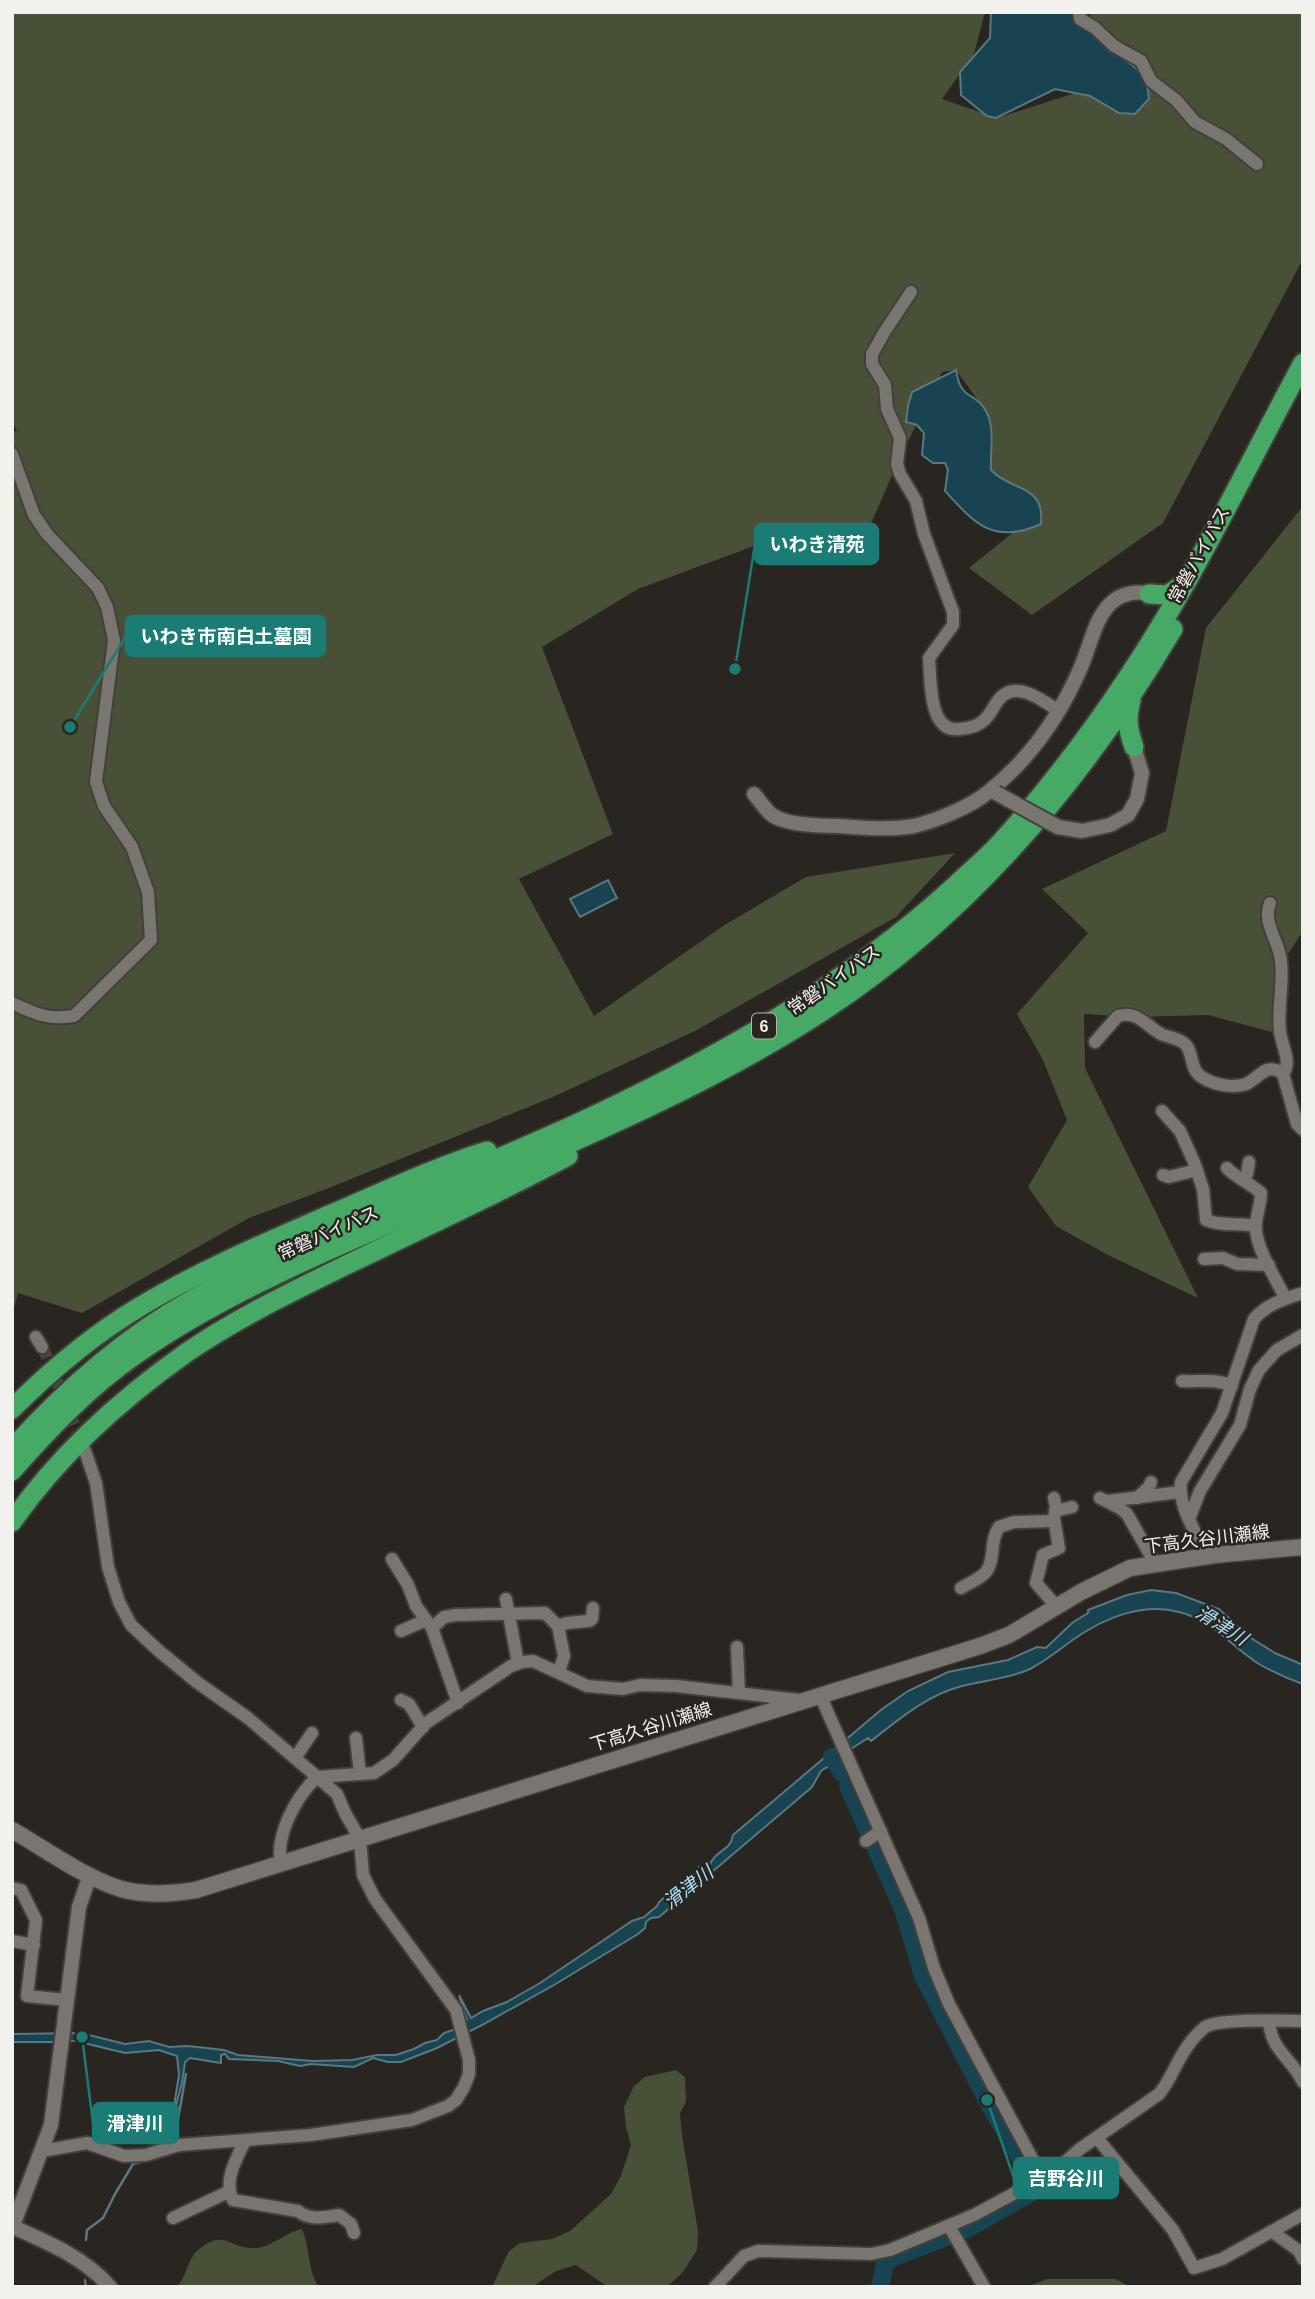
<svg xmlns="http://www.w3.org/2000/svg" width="1315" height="2299" font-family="Helvetica,'Noto Sans JP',sans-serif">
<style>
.green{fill:#485037}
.water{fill:#184452;stroke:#5a7881;stroke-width:2}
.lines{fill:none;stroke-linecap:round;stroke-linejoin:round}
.stream{stroke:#5a7881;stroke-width:2.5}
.river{stroke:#184452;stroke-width:18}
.minor-tunnel{stroke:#474440;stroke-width:12;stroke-dasharray:12 6;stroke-linecap:butt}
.minor-casing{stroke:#43403c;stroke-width:16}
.tertiary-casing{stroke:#43403c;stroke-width:18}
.secondary-casing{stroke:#43403c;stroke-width:19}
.trunk-casing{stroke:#43403c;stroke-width:23}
.minor{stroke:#797570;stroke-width:12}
.tertiary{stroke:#797570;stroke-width:14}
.secondary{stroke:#797570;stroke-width:16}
.trunk{stroke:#46aa66;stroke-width:19}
.tertiary-bridge-casing{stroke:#43403c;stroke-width:18;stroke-linecap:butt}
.tertiary-bridge{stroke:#797570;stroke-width:14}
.labels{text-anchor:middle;stroke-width:5;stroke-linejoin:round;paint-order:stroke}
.shield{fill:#292521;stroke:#b6b4b0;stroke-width:2}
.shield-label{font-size:16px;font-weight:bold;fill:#f3f1ee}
.street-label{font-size:18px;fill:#f3f1ee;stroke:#292521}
.water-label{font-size:19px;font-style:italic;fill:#a7e2f7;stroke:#292521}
.leader{fill:none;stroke:#1a7c74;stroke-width:2.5}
.callout-dot{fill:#1a7c74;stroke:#292521;stroke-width:2.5}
.callout{fill:#1a7c74;stroke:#1a7c74;stroke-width:2.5}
.callout-label{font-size:19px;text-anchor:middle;font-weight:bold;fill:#fff}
</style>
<rect width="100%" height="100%" fill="#292521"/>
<g class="green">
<polygon points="12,12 985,12 974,54 942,99 997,118 1078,92 1139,111 1148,87 1108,41 1088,12 1303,12 1303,259 1163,523 1032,615 969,568 1042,509 991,470 988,414 956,370 942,372 897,464 859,551 773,539 638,589 542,647 613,834 519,879 594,1016 723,926 806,877 955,853 896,917 695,1031 553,1097 329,1188 249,1218 82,1313 18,1293 12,1316 12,430 17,432 12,420"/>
<polygon points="1303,506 1303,931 1282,963 1280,1034 1208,1015 1137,1017 1084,1014 1085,1068 1198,1298 1108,1255 1056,1226 1028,1187 1067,1120 1043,1060 1017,1014 1088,933 1042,889 1166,831 1206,628"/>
<polygon points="676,2070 685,2077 686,2102 680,2113 682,2135 698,2231 697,2250 683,2272 667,2287 608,2287 576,2265 556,2271 532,2287 492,2287 509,2251 520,2243 552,2239 570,2231 611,2194 621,2176 631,2145 626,2127 624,2107 634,2086 645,2077"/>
<path d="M302 2229C310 2247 307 2270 319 2287H177C187 2276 188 2257 199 2249 226 2228 228 2249 256 2248 272 2247 286 2232 302 2229Z"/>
<polygon points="1047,2279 1116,2279 1130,2287 1027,2287"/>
</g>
<g class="water">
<path d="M991 12H1073C1084 23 1094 35 1105 45 1127 65 1147 65 1149 99L1135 114 1119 113 1090 96 1055 89 996 118 987 116 961 95 960 72 990 38Z"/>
<path d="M956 370C961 403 976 390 987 413 995 429 990 453 991 470 1011 492 1045 483 1041 524 994 545 976 525 945 491L948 470 945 463H933L922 455 924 433 917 425 906 422 908 406 912 392Z"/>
<polygon points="608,880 617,898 580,917 570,899"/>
<path d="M1151 1590 1176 1593 1219 1609 1251 1638 1275 1653 1303 1665V1684C1288 1679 1273 1672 1259 1664 1231 1646 1212 1620 1179 1612 1143 1602 1104 1618 1074 1639 1060 1649 1046 1661 1030 1669 1008 1679 985 1680 962 1686 927 1695 899 1719 871 1741L868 1738 851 1749 840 1766 834 1768 827 1767 821 1771 812 1787 659 1917 651 1918 646 1922 645 1928 638 1934 554 1985 482 2025 437 2048 401 2062H388L373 2058 354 2067 311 2064 300 2066 278 2061 229 2059 225 2054 221 2055V2063L190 2058 185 2062 182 2083 171 2124 179 2075 177 2056 159 2050 125 2053 88 2044 82 2040 64 2042H12V2034L81 2033 125 2044 149 2041 169 2047 188 2046 224 2050 238 2055 312 2061 352 2060 377 2055H396L414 2049 425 2043 437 2040 444 2033 453 2030 467 2020 459 1995 471 2018 483 2011 507 2002 540 1983 632 1921 644 1917 657 1906 659 1902 689 1875 702 1872 699 1867 707 1868C710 1865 711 1861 714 1858 721 1849 731 1849 733 1835L882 1709 908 1691 948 1672 1008 1660 1037 1647 1046 1648 1072 1623 1088 1613V1610L1127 1595Z"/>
</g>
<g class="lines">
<g class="stream">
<polyline points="175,2136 186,2074"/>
<polyline points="86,2240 87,2230 103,2218 115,2194 133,2164 167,2155"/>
<polyline points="85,2280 86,2287"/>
</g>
<g class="river">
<polyline points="832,1757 842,1773"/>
<polyline points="848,1786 903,1909 923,1976 987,2100 1038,2189 967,2229 889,2259 885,2264 880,2287"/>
</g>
<polyline class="minor-tunnel" points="42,1347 47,1357 82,1444"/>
<g class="minor-casing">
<g id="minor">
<polyline points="1079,12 1080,19 1095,28 1114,46 1141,61 1151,81 1176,100 1195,122 1226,139 1257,164"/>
<path d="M911 292 885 331 872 354V364L885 385 887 409 900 438 897 464 900 474 916 501 924 534 953 612V625L929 658C931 679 928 733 959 729 971 728 980 726 988 716 994 708 998 696 1009 692 1026 687 1046 703 1059 711"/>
<path d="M12 454 34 515 47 534 98 588 107 607 114 640 96 782 104 806 132 847 148 892 151 940 74 1016C47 1020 36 1014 12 1003"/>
<path d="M1270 903C1262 924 1279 940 1281 961 1284 984 1277 1009 1280 1032 1282 1046 1292 1062 1283 1074"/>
<path d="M1095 1042 1118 1016C1124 1014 1128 1014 1134 1016 1144 1020 1152 1029 1161 1034 1169 1038 1180 1038 1186 1045 1193 1053 1190 1067 1199 1075 1210 1084 1232 1089 1246 1084 1259 1078 1267 1061 1283 1074L1297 1124 1303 1130"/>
<path d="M1162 1111 1180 1131 1194 1162 1203 1189 1206 1220C1222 1227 1239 1222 1255 1226"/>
<path d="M1227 1168C1236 1178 1250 1183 1261 1193 1261 1206 1254 1220 1256 1231 1259 1254 1276 1278 1285 1298"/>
<polyline points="1163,1175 1169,1177 1197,1170"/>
<polyline points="1243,1180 1247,1174 1249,1162"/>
<polyline points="1204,1259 1223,1258 1237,1264 1269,1265"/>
<polyline points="36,1337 42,1347"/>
<path d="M1182 1381C1200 1382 1215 1378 1232 1386"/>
<polyline points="1054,1498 1056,1507 1054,1518 1059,1548 1043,1555 1036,1583 1057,1607"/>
<polyline points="1100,1498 1121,1509 1127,1514 1155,1563"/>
<polyline points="1137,1498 1149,1487 1151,1482"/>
<polyline points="1108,1501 1180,1492"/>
<polyline points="1055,1511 1072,1507"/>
<polyline points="1189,1519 1200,1491 1240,1425 1250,1389 1259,1370 1277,1350 1303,1335"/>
<path d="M1208 1556C1197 1534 1178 1508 1181 1482L1222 1413 1254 1319C1267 1304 1284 1299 1303 1293"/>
<polyline points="392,1559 408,1585 416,1606 432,1628 458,1703"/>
<path d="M961 1588C969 1583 980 1579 986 1572 996 1559 989 1541 999 1527L1014 1522 1054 1521"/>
<polyline points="506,1599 518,1663"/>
<polyline points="558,1626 567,1623 589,1621 592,1619 593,1608"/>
<polyline points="432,1628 444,1617 456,1615 545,1613 558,1626 564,1656 559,1672"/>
<polyline points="401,1631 426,1620"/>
<polyline points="737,1647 739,1693"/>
<polyline points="820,1695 919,1918 934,1968 949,2004 1042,2177"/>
<polyline points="401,1700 409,1704 423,1727"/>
<polyline points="356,1738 360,1774"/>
<polyline points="295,1758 312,1733"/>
<polyline points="866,1841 881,1831"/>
<path d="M281 1864C275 1835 296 1797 317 1777L374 1773 393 1760 426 1723 511 1666 522 1662 533 1661 587 1686 623 1689 640 1685 676 1686 799 1700"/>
<polyline points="12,1888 21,1890 36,1920 27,1996 67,2000"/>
<polyline points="12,1941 34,1945"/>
<path d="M1269 2021C1271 2051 1291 2057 1303 2082"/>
<polyline points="1097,2138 1173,2230 1194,2268 1222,2259 1303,2214"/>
<path d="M245 2141C236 2159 223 2182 233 2200L298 2211C310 2221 325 2217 339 2215L351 2224 354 2233"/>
<polyline points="42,2151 87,2143 124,2156 146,2155 179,2145 311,2135 412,2120 448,2106 456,2100 464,2087 469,2074 469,2060 456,2010 375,1899 363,1875 360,1839 345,1813 337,1794 248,1718 198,1683 159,1651 131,1625 119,1602 108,1567 96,1483 85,1451"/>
<polyline points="173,2218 228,2192"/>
<polyline points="949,2226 984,2287"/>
<polyline points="1273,2232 1299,2251 1303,2259"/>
<path d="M715 2287 744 2256 758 2251 871 2254 890 2250 974 2215 1054 2172 1080 2149 1159 2094C1171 2080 1176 2062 1187 2047 1191 2041 1199 2032 1205 2027 1219 2018 1283 2021 1303 2021"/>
</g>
</g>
<g class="tertiary-casing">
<g id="tertiary">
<path d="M754 794C760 801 765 809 772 815 786 825 821 826 839 826 863 828 890 830 914 826 935 821 970 807 987 793 1029 760 1060 716 1081 667 1090 647 1094 620 1110 604 1120 594 1136 590 1149 594"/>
<polyline points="1058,827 1082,831 1110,825 1128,815 1137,799 1142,773 1134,747"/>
<path d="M13 2227C47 2242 85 2258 110 2287"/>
<polyline points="12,2228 51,2125 79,1907 90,1875"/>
</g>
</g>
<g class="secondary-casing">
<path id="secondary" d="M12 1830C47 1850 83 1877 121 1889 146 1896 171 1894 196 1890L980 1646 1009 1635 1081 1592 1130 1568 1215 1555 1303 1547"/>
</g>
<g class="trunk-casing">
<g id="trunk">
<polyline points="1149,594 1168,595 1183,584"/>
<path d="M1131 701C1126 719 1128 730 1134 747"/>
<path d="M12 1409C51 1370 94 1334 141 1306 201 1270 265 1243 329 1215 381 1193 433 1168 487 1151"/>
<path d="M12 1449C64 1391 125 1337 193 1299 312 1231 449 1182 574 1125 712 1061 845 987 957 884 971 870 988 857 1001 842 1073 762 1135 673 1188 579 1228 508 1264 435 1303 363"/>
<path d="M12 1471C49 1429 89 1387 135 1355 193 1314 257 1283 322 1253 384 1225 447 1198 510 1170 603 1129 698 1087 786 1034 950 937 1077 791 1173 629"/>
<path d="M12 1522C58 1456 121 1399 186 1353 231 1322 281 1297 330 1273 409 1234 490 1198 568 1156"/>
</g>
</g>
<use href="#minor" class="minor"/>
<use href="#tertiary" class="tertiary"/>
<use href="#secondary" class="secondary"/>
<use href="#trunk" class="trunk"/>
<g class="tertiary-bridge-casing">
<polyline id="tertiary-bridge" points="996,793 1058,827"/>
</g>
<use href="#tertiary-bridge" class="tertiary-bridge"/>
</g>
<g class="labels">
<rect class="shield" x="752" y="1013.5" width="24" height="25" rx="5"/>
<g class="shield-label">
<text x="764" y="1032">6</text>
</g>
<g class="street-label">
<text transform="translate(1199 555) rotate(-61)" y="6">常磐バイパス</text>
<text transform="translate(834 980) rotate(-35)" y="6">常磐バイパス</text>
<text transform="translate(328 1233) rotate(-24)" y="6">常磐バイパス</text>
<text transform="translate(1207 1539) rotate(-7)" y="6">下高久谷川瀬線</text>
<text transform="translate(651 1727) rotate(-17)" y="6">下高久谷川瀬線</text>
</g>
<g class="water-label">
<text transform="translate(1222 1625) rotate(32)" y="7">滑津川</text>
<text transform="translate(688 1887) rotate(-38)" y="7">滑津川</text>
</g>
</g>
<path class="leader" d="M735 669L755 544M70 727L126 636M82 2037L93 2123M987 2100L1014 2178"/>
<g class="callout-dot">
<circle cx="735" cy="669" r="7"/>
<circle cx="70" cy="727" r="7"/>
<circle cx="82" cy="2037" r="7"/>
<circle cx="987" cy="2100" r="7"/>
</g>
<g class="callout">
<rect x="755" y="524" width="123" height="40" rx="7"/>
<rect x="126" y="616" width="199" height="40" rx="7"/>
<rect x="93" y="2103" width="85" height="40" rx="7"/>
<rect x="1014" y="2158" width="104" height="40" rx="7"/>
</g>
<g class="callout-label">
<text x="817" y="551">いわき清苑</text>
<text x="226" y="643">いわき市南白土墓園</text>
<text x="135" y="2130">滑津川</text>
<text x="1066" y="2185">吉野谷川</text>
</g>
<rect width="1315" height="2299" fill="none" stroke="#f3f1ee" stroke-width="28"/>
</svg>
